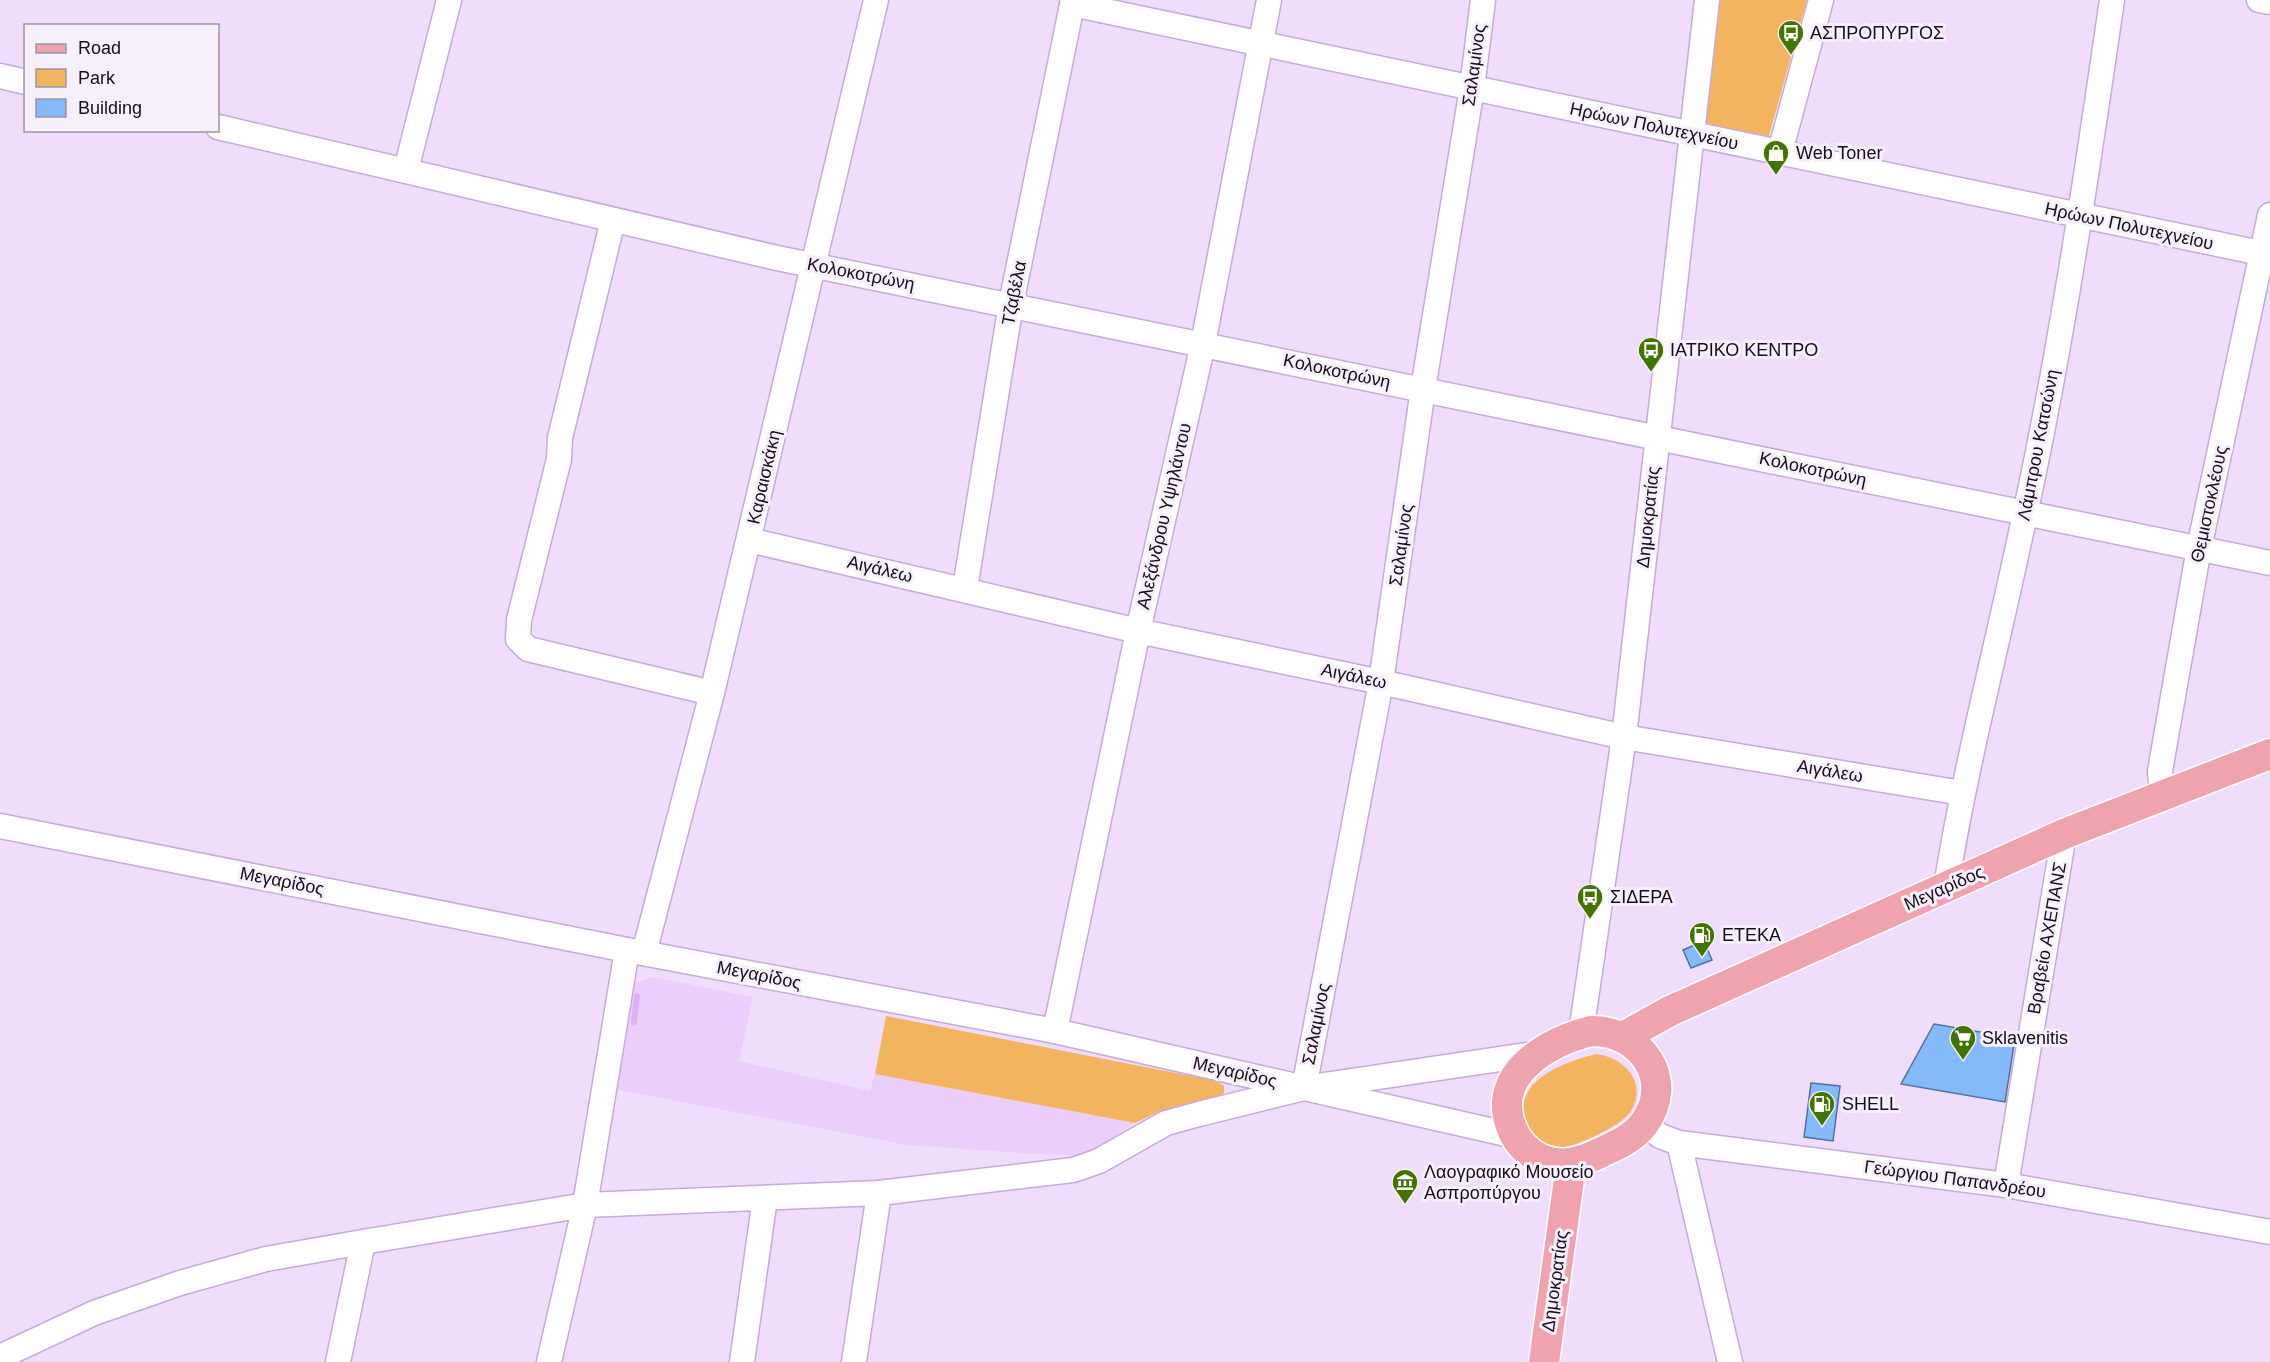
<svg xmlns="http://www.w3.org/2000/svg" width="2270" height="1362" font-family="Arial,sans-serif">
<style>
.built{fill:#eccefd}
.green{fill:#f3b45f}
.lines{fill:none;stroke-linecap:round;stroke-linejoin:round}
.stream{stroke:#deb1f7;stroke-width:6}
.building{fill:#84baf9;stroke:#4f739d;stroke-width:1.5}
.minor-casing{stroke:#c8a9db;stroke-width:27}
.major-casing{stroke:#fff;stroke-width:33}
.minor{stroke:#fff;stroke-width:24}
.major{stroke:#efa3af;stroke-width:30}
.labels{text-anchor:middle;stroke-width:6;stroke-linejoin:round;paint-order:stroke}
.poi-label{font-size:18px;fill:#180c1e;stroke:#f6f0fa;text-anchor:start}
.street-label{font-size:18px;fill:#180c1e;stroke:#f6f0fa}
</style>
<rect width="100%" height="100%" fill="#f0ddfc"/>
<polygon class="built" points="654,977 753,997 739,1061 870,1091 875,1074 1135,1123 1087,1155 1034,1154 907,1145 609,1088 634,983"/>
<g class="green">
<polygon points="1714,0 1807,0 1765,150 1695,137"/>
<polygon points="886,1016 1216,1081 1224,1086 1224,1093 1219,1098 1160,1111 1135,1123 875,1074"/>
<path d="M1596 1054C1624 1057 1648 1083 1631 1111 1623 1125 1579 1145 1564 1147 1534 1150 1513 1114 1529 1090 1541 1071 1575 1059 1596 1054Z"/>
</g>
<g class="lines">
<polyline class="stream" points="634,1022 637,996"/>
</g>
<g class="building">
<polygon points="1704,941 1712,960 1691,968 1683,950"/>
<polygon points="1934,1024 2015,1038 2005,1102 1901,1084"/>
<polygon points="1811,1083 1840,1086 1833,1141 1804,1137"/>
</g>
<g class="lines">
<g class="minor-casing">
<g id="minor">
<polyline points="2259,0 2270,2"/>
<polyline points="1072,4 2270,255"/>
<polyline points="0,76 26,82"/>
<polyline points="218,127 777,258 2270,563"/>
<polyline points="1780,152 1821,0"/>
<polyline points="406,170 449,0"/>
<polyline points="613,220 560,438 559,459 519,620 518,639 528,649 712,693"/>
<polyline points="749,540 1138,631 1381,682 1624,737 1962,793"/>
<polyline points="965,588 1011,304 1073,0"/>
<polyline points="2162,795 2160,771 2199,548 2270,215"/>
<polyline points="0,826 627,950 1055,1031 1515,1136"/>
<path d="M1946 887C1966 762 1999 639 2025 514 2062 344 2087 172 2112 0"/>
<polyline points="644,953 712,693 876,0"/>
<polyline points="1055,1031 1138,631 1203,344 1269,0"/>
<polyline points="1581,1033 1624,737 1707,0"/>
<polyline points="1304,1088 1381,682 1423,389 1472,88 1483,0"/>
<polyline points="1645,1123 1660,1136 1679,1143 2006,1185 2270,1232"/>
<polyline points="1679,1143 1730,1362"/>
<polyline points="2006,1185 2064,834"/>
<polyline points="0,1357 94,1313 180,1283 266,1259 363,1242 585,1205 879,1193 1073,1170 1099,1161 1166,1123 1199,1114 1304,1088 1540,1053"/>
<polyline points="338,1362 363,1242"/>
<polyline points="549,1362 585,1205 627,950"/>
<polyline points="742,1362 765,1198"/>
<polyline points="854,1362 879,1193"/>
</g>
</g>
<g class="major-casing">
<g id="major">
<path d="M1591 1031C1641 1030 1677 1081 1643 1125 1633 1138 1617 1145 1602 1152 1582 1162 1562 1168 1541 1159 1526 1152 1516 1141 1511 1126 1491 1074 1548 1042 1591 1031Z"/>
<polyline points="1623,1037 1670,1011 2064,834 2270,754"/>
<polyline points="1544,1362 1571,1164"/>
</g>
</g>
<use href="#minor" class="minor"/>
<use href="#major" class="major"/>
</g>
<defs>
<g id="bus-pin" transform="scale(1.35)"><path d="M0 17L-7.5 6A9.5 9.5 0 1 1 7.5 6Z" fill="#427500" stroke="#f6f0fa"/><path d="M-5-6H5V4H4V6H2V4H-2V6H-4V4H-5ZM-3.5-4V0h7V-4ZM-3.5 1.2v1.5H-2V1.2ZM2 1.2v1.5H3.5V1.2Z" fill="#fff"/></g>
<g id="shop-pin" transform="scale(1.35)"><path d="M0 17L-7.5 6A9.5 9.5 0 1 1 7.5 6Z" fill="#427500" stroke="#f6f0fa"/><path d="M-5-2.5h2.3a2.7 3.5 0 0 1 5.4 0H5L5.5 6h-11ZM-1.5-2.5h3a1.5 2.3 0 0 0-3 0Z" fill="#fff"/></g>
<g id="fuel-pin" transform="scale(1.35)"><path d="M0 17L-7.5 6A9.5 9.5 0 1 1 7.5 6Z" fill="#427500" stroke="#f6f0fa"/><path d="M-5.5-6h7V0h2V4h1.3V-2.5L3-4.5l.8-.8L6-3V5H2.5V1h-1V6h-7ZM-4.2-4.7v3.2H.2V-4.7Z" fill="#fff"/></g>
<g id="supermarket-pin" transform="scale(1.35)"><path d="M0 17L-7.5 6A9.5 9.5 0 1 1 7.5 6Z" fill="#427500" stroke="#f6f0fa"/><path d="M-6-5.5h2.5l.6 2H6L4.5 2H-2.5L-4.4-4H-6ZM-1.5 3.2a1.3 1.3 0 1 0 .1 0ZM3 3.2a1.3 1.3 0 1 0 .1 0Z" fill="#fff"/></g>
<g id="museum-pin" transform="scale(1.35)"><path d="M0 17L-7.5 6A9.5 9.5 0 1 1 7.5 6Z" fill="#427500" stroke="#f6f0fa"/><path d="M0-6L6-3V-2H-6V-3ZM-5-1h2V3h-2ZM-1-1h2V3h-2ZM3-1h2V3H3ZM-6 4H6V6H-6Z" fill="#fff"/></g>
</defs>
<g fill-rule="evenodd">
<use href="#bus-pin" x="1791" y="33"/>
<use href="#shop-pin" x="1776" y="153"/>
<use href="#bus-pin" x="1651" y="350"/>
<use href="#bus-pin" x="1590" y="897"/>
<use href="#fuel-pin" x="1702" y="935"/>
<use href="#supermarket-pin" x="1963" y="1038"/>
<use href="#fuel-pin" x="1822" y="1104"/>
<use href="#museum-pin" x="1405" y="1182"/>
</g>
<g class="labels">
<g class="poi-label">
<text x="1810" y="39">ΑΣΠΡΟΠΥΡΓΟΣ</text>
<text x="1796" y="159">Web Toner</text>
<text x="1670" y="356">ΙΑΤΡΙΚΟ ΚΕΝΤΡΟ</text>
<text x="1610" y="903">ΣΙΔΕΡΑ</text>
<text x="1722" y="941">ΕΤΕΚΑ</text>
<text x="1982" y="1044">Sklavenitis</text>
<text x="1842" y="1110">SHELL</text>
<text x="1424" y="1178">Λαογραφικό Μουσείο<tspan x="1424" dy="21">Ασπροπύργου</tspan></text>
</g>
<g class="street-label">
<text transform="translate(1474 65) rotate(-82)" y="6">Σαλαμίνος</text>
<text transform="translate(1654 126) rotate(12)" y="6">Ηρώων Πολυτεχνείου</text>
<text transform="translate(2129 226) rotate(12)" y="6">Ηρώων Πολυτεχνείου</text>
<text transform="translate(861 274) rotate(11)" y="6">Κολοκοτρώνη</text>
<text transform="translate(1014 293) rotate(-79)" y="6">Τζαβέλα</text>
<text transform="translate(1337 371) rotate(12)" y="6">Κολοκοτρώνη</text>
<text transform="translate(2038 445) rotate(-79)" y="6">Λάμπρου Κατσώνη</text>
<text transform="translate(1813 469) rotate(12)" y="6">Κολοκοτρώνη</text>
<text transform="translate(764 477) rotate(-77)" y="6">Καραισκάκη</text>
<text transform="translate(2209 504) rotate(-78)" y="6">Θεμιστοκλέους</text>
<text transform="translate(1164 516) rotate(-77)" y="6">Αλεξάνδρου Υψηλάντου</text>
<text transform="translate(1648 517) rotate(-84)" y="6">Δημοκρατίας</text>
<text transform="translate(1401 545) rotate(-82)" y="6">Σαλαμίνος</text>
<text transform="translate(880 569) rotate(13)" y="6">Αιγάλεω</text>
<text transform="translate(1354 676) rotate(12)" y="6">Αιγάλεω</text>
<text transform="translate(1830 771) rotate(9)" y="6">Αιγάλεω</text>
<text transform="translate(282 881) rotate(11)" y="6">Μεγαρίδος</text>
<text transform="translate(1944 888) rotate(-24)" y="6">Μεγαρίδος</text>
<text transform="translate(2047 938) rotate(-80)" y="6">Βραβείο ΑΧΕΠΑΝΣ</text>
<text transform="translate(759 975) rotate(11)" y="6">Μεγαρίδος</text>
<text transform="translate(1316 1024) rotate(-79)" y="6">Σαλαμίνος</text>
<text transform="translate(1235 1072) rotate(13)" y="6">Μεγαρίδος</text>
<text transform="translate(1955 1179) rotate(8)" y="6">Γεώργιου Παπανδρέου</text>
<text transform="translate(1555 1281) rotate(-82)" y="6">Δημοκρατίας</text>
</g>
</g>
<rect x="24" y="24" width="195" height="108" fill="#f6f0fa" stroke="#9d95a2" stroke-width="1.5"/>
<rect x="36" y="44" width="30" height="9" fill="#efa3af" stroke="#9d95a2" stroke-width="1.5"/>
<text x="78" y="54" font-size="18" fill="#180c1e">Road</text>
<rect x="36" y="69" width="30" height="18" fill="#f3b45f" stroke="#9d95a2" stroke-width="1.5"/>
<text x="78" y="84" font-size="18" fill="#180c1e">Park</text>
<rect x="36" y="99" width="30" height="18" fill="#84baf9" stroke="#9d95a2" stroke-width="1.5"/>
<text x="78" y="114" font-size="18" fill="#180c1e">Building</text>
</svg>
